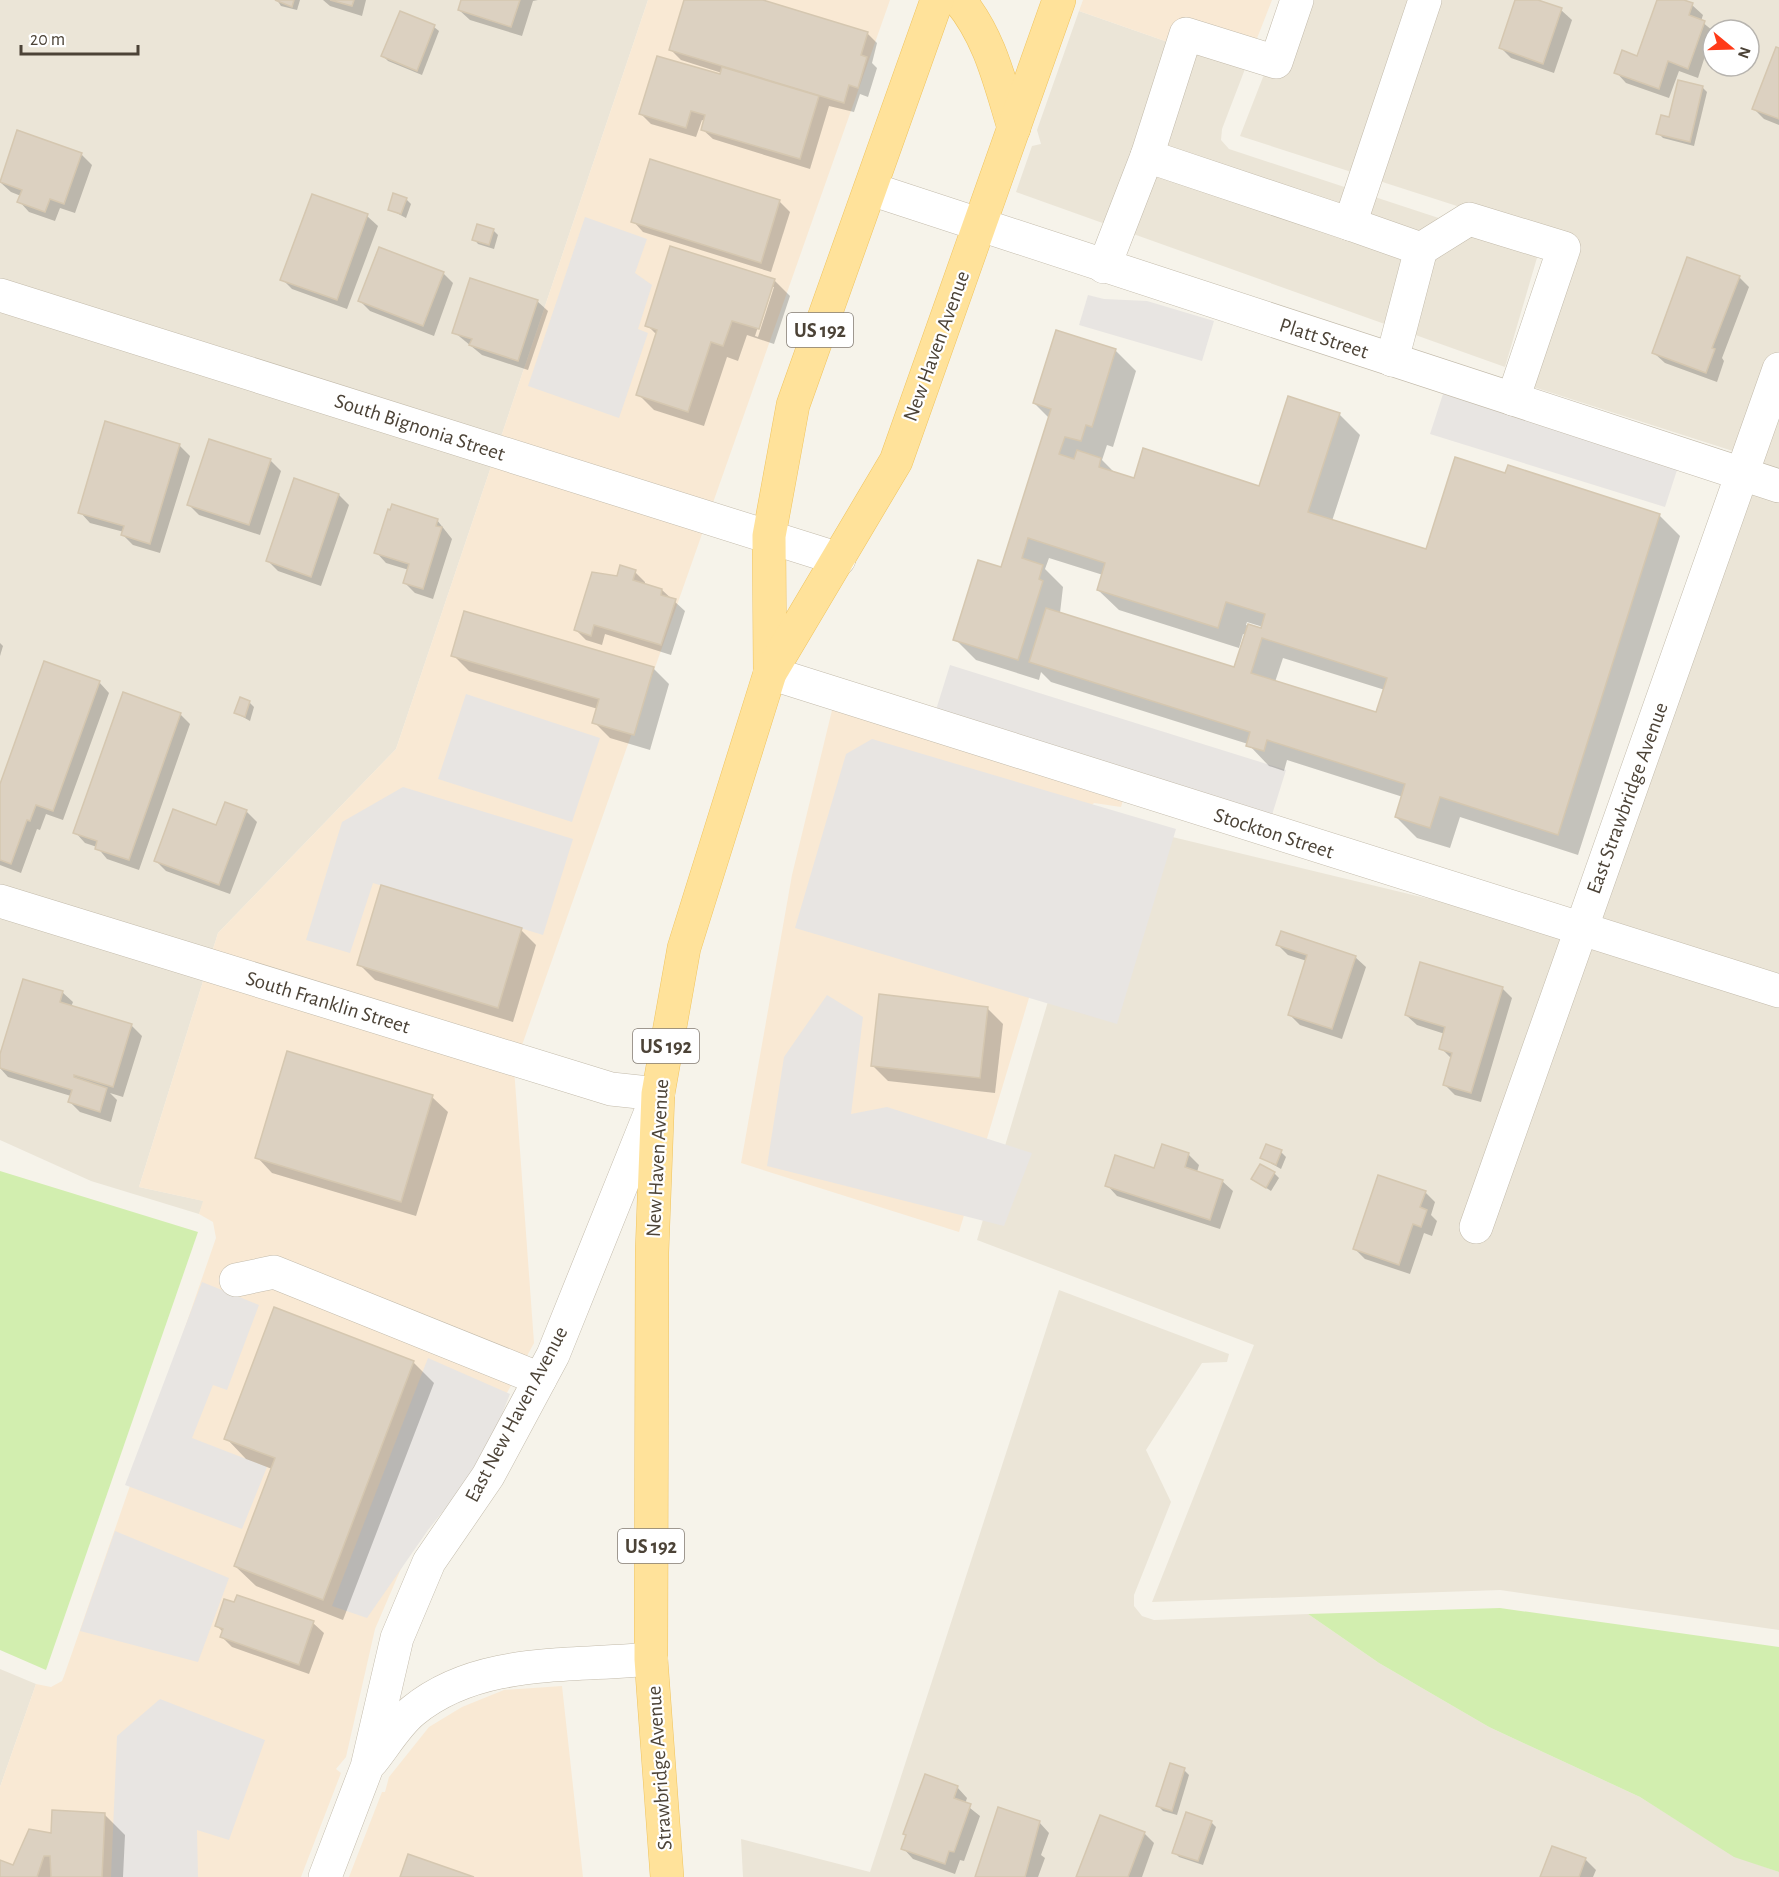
<svg xmlns="http://www.w3.org/2000/svg" width="1779" height="1877" font-family="'Alegreya Sans',sans-serif">
<style>
.residential{fill:#ebe5d7;fill-rule:evenodd}
.commercial{fill:#f9e9d4}
.green{fill:#d2eeaf}
.parking{fill:#e8e5e2}
.shadow{fill:#0003;fill-rule:evenodd}
.building{fill:#dcd1c1;stroke:#d5c7b0;stroke-width:1.5;fill-rule:evenodd}
.lines{fill:none;stroke-linecap:round;stroke-linejoin:round}
.minor-casing{stroke:#c3bbab;stroke-width:34}
.major-casing{stroke:#f0c45e;stroke-width:34}
.minor{stroke:#fff;stroke-width:33}
.major{stroke:#ffe29a;stroke-width:33}
.labels{text-anchor:middle;stroke-width:4.5;stroke-linejoin:round;paint-order:stroke}
.shield{fill:#fff;stroke:#827b73;stroke-width:1.5}
.shield-label{font-size:20px;font-weight:bold;fill:#4c4337}
.street-label{font-size:21px;fill:#4c4337;stroke:#fff}
</style>
<rect width="100%" height="100%" fill="#f6f3ea"/>
<g class="residential">
<polygon points="0,0 648,0 396,749 218,933 139,1187 204,1201 199,1214 91,1181 0,1140"/>
<path d="M1293 0H1779V1630L1500 1590 1152 1602 1254 1345 977 1240 1102 820 1575 934 1739 453 1521 383 1562 240 1240 136ZM1713 30H1749V66H1713Z"/>
<polygon points="1079,11 1245,69 1222,129 1221,140 1229,149 1539,251 1505,367 1016,192 1032,146 1041,144 1037,130"/>
<polygon points="1059,1290 1229,1354 1227,1362 1202,1363 1146,1450 1171,1502 1134,1595 1134,1606 1142,1616 1154,1620 1308,1614 1379,1663 1489,1727 1640,1797 1734,1856 1779,1872 1779,1877 743,1877 741,1839 870,1872"/>
<polygon points="0,1669 36,1684 0,1787"/>
</g>
<g class="commercial">
<polygon points="648,0 890,0 514,1068 534,1343 468,1465 409,1550 375,1629 346,1757 336,1769 341,1773 301,1877 0,1877 0,1787 36,1684 51,1687 62,1681 64,1676 216,1238 213,1222 199,1214 203,1201 139,1187 218,933 396,749"/>
<polygon points="1083,0 1272,0 1245,69 1079,11"/>
<polygon points="834,702 1129,780 1121,807 1094,803 1084,814 959,1232 741,1163 792,875"/>
<polygon points="562,1686 583,1877 349,1877 382,1792 385,1792 389,1777 429,1727 462,1707 504,1690"/>
</g>
<g class="green">
<polygon points="0,1171 198,1232 46,1670 0,1650"/>
<polygon points="1500,1608 1779,1647 1779,1872 1734,1857 1640,1797 1489,1727 1379,1663 1308,1614"/>
</g>
<g class="parking">
<polygon points="585,217 647,239 635,273 652,285 638,329 648,333 619,418 528,386"/>
<polygon points="1088,295 1104,299 1147,301 1214,321 1202,361 1079,325"/>
<polygon points="1443,394 1678,467 1665,507 1430,434"/>
<polygon points="950,665 1286,770 1271,818 935,713"/>
<polygon points="466,694 600,738 572,822 438,779"/>
<polygon points="872,739 1176,829 1117,1024 795,928 846,754"/>
<polygon points="403,787 573,839 543,935 373,883 350,953 306,940 342,822"/>
<polygon points="827,995 863,1017 851,1114 887,1107 1032,1153 1004,1226 767,1166 784,1057"/>
<polygon points="202,1282 259,1305 227,1390 213,1385 192,1438 267,1467 242,1529 125,1485"/>
<polygon points="428,1358 510,1394 483,1461 428,1530 367,1618 332,1606"/>
<polygon points="115,1531 229,1578 198,1662 80,1631"/>
<polygon points="160,1699 265,1740 229,1840 197,1830 198,1877 111,1877 117,1736"/>
</g>
<g class="shadow">
<polygon points="277,0 300,0 297,10 281,6"/>
<polygon points="323,0 366,0 362,16 330,6"/>
<polygon points="463,0 538,0 533,1 522,36 470,20 459,10"/>
<polygon points="686,0 758,0 867,33 877,43 872,63 877,68 868,97 860,94 854,112 829,106 810,169 713,139 702,129 705,121 702,120 696,137 651,124 640,113 721,76 722,73 681,60 671,50"/>
<polygon points="1517,0 1533,0 1561,10 1572,20 1554,73 1511,58 1501,48"/>
<polygon points="1658,0 1679,0 1692,5 1703,15 1701,21 1713,31 1698,78 1679,71 1669,98 1626,83 1616,72 1638,58"/>
<polygon points="401,13 434,27 439,31 422,75 388,61 383,56"/>
<polygon points="1779,50 1779,125 1764,119 1754,109"/>
<polygon points="1702,87 1707,92 1694,146 1663,138 1658,133"/>
<polygon points="18,132 82,155 92,165 75,213 60,208 55,221 29,212 19,201 21,196 11,192 0,182"/>
<polygon points="651,161 780,202 790,212 771,272 643,232 633,221"/>
<polygon points="406,199 411,204 406,218 389,209"/>
<polygon points="367,216 378,226 347,309 292,289 282,279"/>
<polygon points="493,230 498,235 494,249 478,244 474,239"/>
<polygon points="443,273 453,283 434,336 370,311 360,301"/>
<polygon points="1739,277 1749,287 1722,358 1724,361 1717,382 1665,363 1654,353"/>
<path d="M774 280 790 296 774 344 747 335 738 361 727 357 704 426 654 410 638 394 657 335 647 325ZM771 287H774L758 337 755 336Z"/>
<polygon points="537,301 548,311 528,370 482,355 454,332"/>
<path d="M1115 350 1136 371 1113 447 1107 445 1102 460 1115 473 1135 480 1260 488 1339 414 1360 435 1332 521 1427 551 1506 475 1509 467 1660 516 1680 536 1578 855 1460 817 1450 848 1417 838 1396 817 1403 797 1287 760 1284 771 1269 766 1248 744 1051 682 1041 672 1039 680 976 660 955 639 1002 569 1050 419 1034 403ZM1049 558 1103 575 1098 590 1119 610 1239 648 1243 634 1246 635 1235 669 1060 613 1063 587 1045 569ZM1247 622 1263 627 1262 630 1246 625ZM1283 658 1385 690 1377 714 1275 682Z"/>
<polygon points="210,441 271,461 281,471 260,535 199,515 189,505"/>
<polygon points="179,445 190,456 160,553 133,545 123,535 124,532 90,523 80,512"/>
<polygon points="295,480 339,495 349,505 321,586 278,571 268,561"/>
<polygon points="437,520 452,539 433,599 415,593 404,582 409,570 386,563 376,552"/>
<polygon points="635,572 645,582 645,585 662,590 685,611 671,655 605,634 602,645 586,640 576,630 618,578"/>
<polygon points="0,643 3,646 0,656"/>
<polygon points="453,655 653,668 669,684 650,750 610,738 594,722 598,709 469,671"/>
<polygon points="99,682 109,693 63,820 46,814 40,830 37,829 21,873 0,865 0,788"/>
<polygon points="249,702 254,707 250,721 236,713"/>
<polygon points="180,714 190,724 139,870 107,859 97,847 85,843 75,832"/>
<polygon points="246,811 257,822 230,894 166,871 156,861"/>
<polygon points="521,930 536,945 513,1022 375,980 359,964"/>
<polygon points="1278,945 1355,957 1366,967 1342,1039 1300,1025 1290,1015 1307,961 1288,955"/>
<polygon points="1502,988 1512,998 1481,1102 1455,1095 1444,1084 1452,1059 1441,1048 1445,1034 1417,1025 1406,1015"/>
<polygon points="62,992 73,1002 71,1007 131,1025 142,1036 123,1097 110,1093 117,1100 111,1122 80,1112 70,1102 71,1096 8,1077 0,1068 0,1059"/>
<polygon points="987,1008 1003,1024 995,1093 888,1081 872,1065"/>
<polygon points="432,1097 448,1112 416,1216 272,1173 257,1157"/>
<polygon points="1162,1146 1189,1155 1199,1165 1197,1172 1222,1181 1233,1191 1220,1229 1117,1196 1107,1185 1155,1169"/>
<polygon points="1281,1152 1286,1157 1281,1169 1262,1158"/>
<polygon points="1274,1173 1279,1178 1271,1191 1253,1179"/>
<polygon points="1425,1192 1435,1202 1431,1215 1437,1221 1432,1236 1424,1233 1410,1274 1365,1259 1355,1249"/>
<polygon points="413,1362 434,1383 343,1620 256,1586 235,1566 272,1469 246,1459 226,1438"/>
<polygon points="313,1623 324,1633 309,1674 232,1647 222,1637 223,1632 216,1625"/>
<polygon points="1184,1770 1189,1775 1177,1815 1163,1811 1158,1806"/>
<polygon points="957,1787 967,1798 965,1804 980,1816 964,1861 960,1860 955,1874 913,1859 903,1848"/>
<polygon points="105,1815 125,1835 123,1877 0,1877 0,1862 14,1867 52,1835"/>
<polygon points="1039,1822 1049,1833 1041,1855 1045,1858 1038,1877 976,1877"/>
<polygon points="1211,1822 1216,1827 1203,1865 1179,1857 1174,1852"/>
<polygon points="1144,1833 1154,1843 1142,1877 1078,1877"/>
<polygon points="1585,1859 1596,1870 1593,1877 1542,1877"/>
</g>
<g class="building">
<polygon points="275,0 294,0 292,7"/>
<polygon points="330,0 354,0 352,6"/>
<polygon points="461,0 520,0 511,27 458,10"/>
<polygon points="684,0 763,0 868,32 861,55 867,57 858,88 849,85 844,103 669,50"/>
<polygon points="1515,0 1538,0 1562,8 1543,64 1499,48"/>
<polygon points="1657,0 1684,0 1693,3 1689,15 1705,21 1688,69 1668,61 1659,89 1614,73 1622,50 1637,56"/>
<polygon points="400,11 435,25 417,71 381,56"/>
<polygon points="1776,47 1779,48 1779,119 1752,109"/>
<polygon points="657,56 720,74 722,67 819,96 800,159 701,130 705,115 691,111 686,128 639,114"/>
<polygon points="1678,80 1703,86 1690,142 1656,134 1661,115 1669,117"/>
<polygon points="17,130 82,153 64,204 50,199 45,212 17,202 22,190 0,182"/>
<polygon points="650,159 780,200 761,263 631,222"/>
<polygon points="393,193 407,198 401,214 388,210"/>
<polygon points="312,194 368,214 337,300 280,280"/>
<polygon points="477,224 494,229 489,245 472,240"/>
<polygon points="670,246 775,279 759,329 732,321 723,346 711,342 688,412 636,395 657,330 645,326"/>
<polygon points="379,247 444,272 423,326 358,301"/>
<polygon points="1687,257 1740,276 1712,348 1715,349 1706,373 1652,353"/>
<polygon points="470,278 538,300 518,361 469,345 472,339 452,333"/>
<path d="M1056 330 1116 349 1092 427 1086 425 1081 441 1065 437 1059 454 1074 459 1077 450 1101 458 1099 467 1134 478 1143 448 1259 486 1288 396 1340 413 1308 512 1426 549 1455 457 1505 473 1508 465 1660 514 1558 835 1440 797 1430 828 1395 817 1405 784 1267 740 1264 751 1246 746 1250 732 1029 662 1046 608 1234 667 1248 624 1261 628 1265 614 1226 602 1218 628 1097 590 1105 563 1028 538 1022 558 1043 565 1039 579 1043 581 1018 660 953 640 978 560 1001 567 1051 409 1033 403ZM1262 638 1387 678 1376 712 1251 673Z"/>
<polygon points="105,421 180,444 150,544 121,535 124,526 78,513"/>
<polygon points="209,439 271,459 249,525 187,505"/>
<polygon points="294,478 339,494 311,577 266,561"/>
<polygon points="392,504 438,519 436,526 442,527 423,589 403,583 409,564 374,553 388,509 390,510"/>
<polygon points="620,565 636,570 633,580 662,589 661,595 676,599 661,645 594,625 591,636 574,630 592,572 617,576"/>
<polygon points="464,611 654,667 634,735 592,723 599,699 451,656"/>
<polygon points="44,661 100,681 53,811 36,805 30,821 27,820 11,864 0,860 0,784"/>
<polygon points="123,692 181,713 129,860 95,849 97,841 73,833"/>
<polygon points="240,697 250,701 245,717 234,713"/>
<polygon points="225,802 247,810 219,885 154,861 173,809 216,825"/>
<polygon points="381,885 522,928 498,1008 357,965"/>
<polygon points="1281,931 1356,956 1332,1029 1288,1015 1307,955 1276,945"/>
<polygon points="1420,962 1503,987 1471,1093 1443,1085 1452,1053 1439,1049 1445,1027 1405,1015"/>
<polygon points="23,979 63,991 60,1002 132,1024 113,1087 74,1075 74,1077 107,1088 100,1112 68,1102 72,1090 0,1068 0,1054"/>
<polygon points="879,994 988,1007 980,1078 871,1066"/>
<polygon points="287,1051 433,1095 401,1202 255,1158"/>
<polygon points="1162,1144 1189,1153 1185,1167 1223,1180 1210,1220 1105,1186 1115,1155 1154,1168"/>
<polygon points="1266,1144 1282,1150 1276,1165 1260,1158"/>
<polygon points="1260,1164 1275,1172 1266,1188 1251,1179"/>
<polygon points="1378,1175 1426,1191 1420,1207 1427,1210 1421,1227 1413,1224 1399,1265 1353,1249"/>
<polygon points="274,1307 414,1361 323,1600 234,1566 275,1458 224,1439"/>
<polygon points="237,1595 314,1621 299,1665 220,1637 223,1629 215,1626 224,1599 234,1602"/>
<polygon points="1170,1763 1185,1768 1172,1811 1156,1806"/>
<polygon points="925,1774 958,1786 954,1798 971,1804 954,1852 949,1851 945,1864 901,1849 906,1835 903,1834"/>
<polygon points="998,1807 1040,1821 1025,1877 975,1877"/>
<polygon points="52,1810 105,1813 102,1877 51,1877 50,1856 44,1856 37,1877 0,1877 0,1860 13,1865 29,1829 51,1833"/>
<polygon points="1186,1812 1212,1821 1198,1861 1172,1853"/>
<polygon points="1100,1815 1145,1832 1128,1877 1076,1877"/>
<polygon points="1552,1846 1586,1858 1579,1877 1540,1877"/>
<polygon points="408,1854 474,1877 400,1877"/>
</g>
<g class="lines">
<g class="minor-casing">
<g id="minor">
<polyline points="1297,0 1276,62 1186,34 1147,156 1350,224 1425,0"/>
<polyline points="871,189 1779,486"/>
<polyline points="1350,224 1421,249 1392,360"/>
<polyline points="1421,249 1469,219 1564,248 1513,399"/>
<polyline points="1104,267 1147,156"/>
<polyline points="0,295 839,559"/>
<polyline points="770,673 1779,991"/>
<polyline points="0,901 611,1089 658,1094 553,1355 488,1476 429,1562 397,1638 367,1767 325,1877"/>
<polyline points="1476,1227 1779,369"/>
<polyline points="236,1280 274,1272 540,1379"/>
<path d="M372 1761C385 1745 397 1724 413 1711 479 1657 571 1667 651 1659"/>
</g>
</g>
<g class="major-casing">
<g id="major">
<path d="M959 0C990 37 1000 83 1014 128"/>
<polyline points="770,673 769,536 793,405 937,0"/>
<polyline points="667,1877 651,1659 652,1252 658,1094 684,948 770,673 896,461 1059,0"/>
</g>
</g>
<use href="#minor" class="minor"/>
<use href="#major" class="major"/>
</g>
<g class="labels">
<g class="shield">
<rect x="787" y="313" width="66" height="34" rx="4.5"/>
<rect x="633" y="1029" width="66" height="34" rx="4.5"/>
<rect x="618" y="1529" width="66" height="34" rx="4.5"/>
</g>
<g class="shield-label">
<text x="820" y="337">US 192</text>
<text x="666" y="1053">US 192</text>
<text x="651" y="1553">US 192</text>
</g>
<g class="street-label">
<text transform="translate(1324 338) rotate(18)" y="7">Platt Street</text>
<text transform="translate(936 346) rotate(-70)" y="7">New Haven Avenue</text>
<text transform="translate(420 427) rotate(18)" y="7">South Bignonia Street</text>
<text transform="translate(1627 798) rotate(-70)" y="7">East Strawbridge Avenue</text>
<text transform="translate(1274 833) rotate(18)" y="7">Stockton Street</text>
<text transform="translate(328 1002) rotate(17)" y="7">South Franklin Street</text>
<text transform="translate(657 1158) rotate(-87)" y="7">New Haven Avenue</text>
<text transform="translate(516 1414) rotate(-62)" y="7">East New Haven Avenue</text>
<text transform="translate(659 1768) rotate(-94)" y="7">Strawbridge Avenue</text>
</g>
</g>
<g transform="translate(1731 48) rotate(109)"><circle r="28" fill="#ffffff" stroke="#b7b4af" stroke-width="1.5"/>
<path d="M0-4.5L10 22L0 15L-10 22Z" fill="#ff3a18"/>
<text y="-9" font-size="16" font-weight="bold" text-anchor="middle" fill="#4c4337">N</text>
</g>
<path d="M21 45v9h117v-9" fill="none" stroke="#4c4337" stroke-width="3"/>
<text x="30" y="45" font-size="18" fill="#4c4337" stroke="#ffffff" stroke-width="4.5" paint-order="stroke">20 m</text>
</svg>
